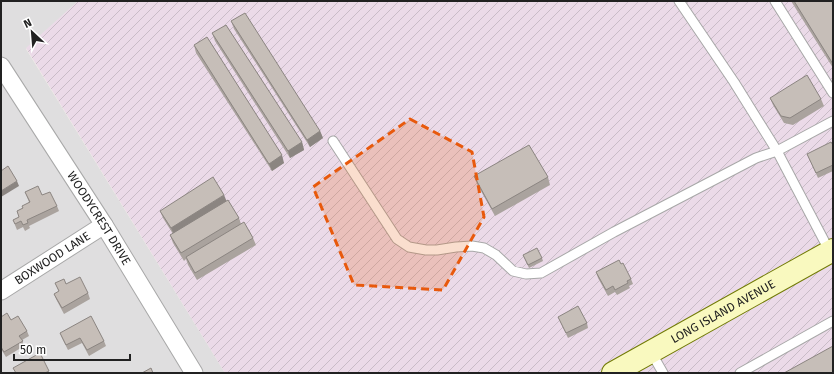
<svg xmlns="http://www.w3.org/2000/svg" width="834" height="374" font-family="'Fira Sans',sans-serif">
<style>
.residential{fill:#dfdedf}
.industrial{fill:url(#industrial-furrows)}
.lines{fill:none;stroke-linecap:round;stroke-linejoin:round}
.lane-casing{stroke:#a8a8a8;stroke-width:11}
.street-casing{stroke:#a8a8a8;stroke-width:19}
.secondary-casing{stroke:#727b06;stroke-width:24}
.lane{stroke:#fff;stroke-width:9}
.street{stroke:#fff;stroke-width:17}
.secondary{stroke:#f9f9bf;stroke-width:22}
.wall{fill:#aaa39e}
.shaded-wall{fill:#8b8581}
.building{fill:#c6beb8;stroke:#8b8581}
.marked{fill:#e8590c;fill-opacity:0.2;stroke:#e8590c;stroke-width:3;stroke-dasharray:8 5;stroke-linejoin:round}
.labels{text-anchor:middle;stroke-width:3;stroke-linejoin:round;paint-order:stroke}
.street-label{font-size:12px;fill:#212121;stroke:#fff}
</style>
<defs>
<pattern id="industrial-furrows" width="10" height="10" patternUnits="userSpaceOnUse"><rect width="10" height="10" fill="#ebdae8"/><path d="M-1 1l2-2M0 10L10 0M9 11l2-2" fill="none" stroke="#c9bbc7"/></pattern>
</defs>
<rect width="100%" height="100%" fill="#f2eee8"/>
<polygon class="residential" points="1,1 78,1 26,49 225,373 1,373"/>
<polygon class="industrial" points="78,1 833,1 833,373 225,373 26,48"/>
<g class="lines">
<g class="lane-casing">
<g id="lane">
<polyline points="775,1 833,93"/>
<polyline points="333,141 397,239 409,247 426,250 437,250 456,247 472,246 484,248 496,255 513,271 526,274 541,273 614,232 756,158 777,151 734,82 679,1"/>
<polyline points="830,252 777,151 833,121"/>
<polyline points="651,352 663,373"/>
<polyline points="740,373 833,321"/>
</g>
</g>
<g class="street-casing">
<g id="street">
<path id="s1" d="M1 66 104 225 194 373"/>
<path id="s2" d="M1 291 104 225"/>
</g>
</g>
<g class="secondary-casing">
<g id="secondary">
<path id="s3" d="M613 373 833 250"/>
</g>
</g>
<use href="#lane" class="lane"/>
<use href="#street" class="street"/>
<use href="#secondary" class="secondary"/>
</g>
<g class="wall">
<polygon points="791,1 833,1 833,68"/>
<polygon points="231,21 320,131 323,138 310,147 234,29"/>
<polygon points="212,33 302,142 304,150 290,158 215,41"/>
<polygon points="194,45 284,163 272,171 196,53"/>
<polygon points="770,98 821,99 824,106 793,125 784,123 773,105"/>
<polygon points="833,145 833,171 818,178 807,154"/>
<polygon points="474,176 548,177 550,185 495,216 477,184"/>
<polygon points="25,192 42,195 57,206 59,211 29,226 30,228 25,231 23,227 17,230 13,220 19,217 17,211 23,208 29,202"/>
<polygon points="227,201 239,218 241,224 253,238 256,245 197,280 188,265 186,259 184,261 173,243 170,235 173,234 163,218 160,211"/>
<polygon points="523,255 542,258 543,261 529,268"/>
<polygon points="621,264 631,279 633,284 629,286 630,288 617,295 615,292 608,296 598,278 596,272"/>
<polygon points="55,283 66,284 88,293 90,299 64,314 56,299 54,294 59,292"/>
<polygon points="1,317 11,320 27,331 29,336 22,340 24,346 6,357 1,349"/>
<polygon points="558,317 587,323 588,328 568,338"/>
<polygon points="60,333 104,341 106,346 89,356 82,343 68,350 62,338"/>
</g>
<g class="shaded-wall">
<polygon points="320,131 323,138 310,147 307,140"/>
<polygon points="302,142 304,150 290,158 288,151"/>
<polygon points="282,155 284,163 272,171 269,164"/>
<polygon points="17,181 19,186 1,197 1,191"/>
<polygon points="224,195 227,202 174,235 171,228"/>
</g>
<g class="building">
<polygon points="794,1 833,1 833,64"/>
<polygon points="245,13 320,131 307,140 231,21"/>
<polygon points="226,25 302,142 288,151 212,33"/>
<polygon points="207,37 282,155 269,164 194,45"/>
<polygon points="807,75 821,99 790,118 781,116 770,98"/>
<polygon points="831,142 833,145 833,165 816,173 807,154"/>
<polygon points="529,145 548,177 492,209 474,176"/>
<polygon points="8,166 17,181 1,191 1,171"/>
<polygon points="213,177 224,195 171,228 160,211"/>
<polygon points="38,186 42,195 50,192 57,206 27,220 28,223 23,225 21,221 15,224 13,220 19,217 17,211 23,208 22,206 30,202 25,192"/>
<polygon points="228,200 239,218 181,253 170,235"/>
<polygon points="244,222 253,238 195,273 186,257"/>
<polygon points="537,248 542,258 528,265 523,255"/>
<polygon points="619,260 621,264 623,263 631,279 627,281 628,283 615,290 613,286 606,290 596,272"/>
<polygon points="80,277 88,293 62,308 54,294 59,291 55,283 64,279 66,284"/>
<polygon points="578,306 587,323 566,333 558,317"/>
<polygon points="7,313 11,320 18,316 27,331 19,336 23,341 4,352 1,347 1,317"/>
<polygon points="91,316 104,341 87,350 80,338 66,345 60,333"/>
<polygon points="833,346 833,373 784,373"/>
<polygon points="40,353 49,371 45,373 16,373 13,368"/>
<polygon points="151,368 153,373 142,373"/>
</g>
<path class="marked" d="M410 119 472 152 484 217 443 290 354 285 313 187Z"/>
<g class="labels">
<g class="street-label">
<text dy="4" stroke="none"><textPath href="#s1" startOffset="181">WOODYCREST DRIVE</textPath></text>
<text dy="4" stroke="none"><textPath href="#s2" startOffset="61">BOXWOOD LANE</textPath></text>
<text dy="4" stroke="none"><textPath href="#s3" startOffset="126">LONG ISLAND AVENUE</textPath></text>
</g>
</g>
<rect width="834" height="374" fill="none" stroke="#212121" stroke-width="4"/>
<g transform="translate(32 32) rotate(334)" stroke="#ffffff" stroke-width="3" paint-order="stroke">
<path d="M0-3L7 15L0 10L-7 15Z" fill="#212121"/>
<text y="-6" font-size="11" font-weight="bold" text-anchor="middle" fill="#212121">N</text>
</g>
<path d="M14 354v6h116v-6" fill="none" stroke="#212121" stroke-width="2"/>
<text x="20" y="354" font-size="12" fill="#212121" stroke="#ffffff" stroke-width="3" paint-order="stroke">50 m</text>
</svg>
